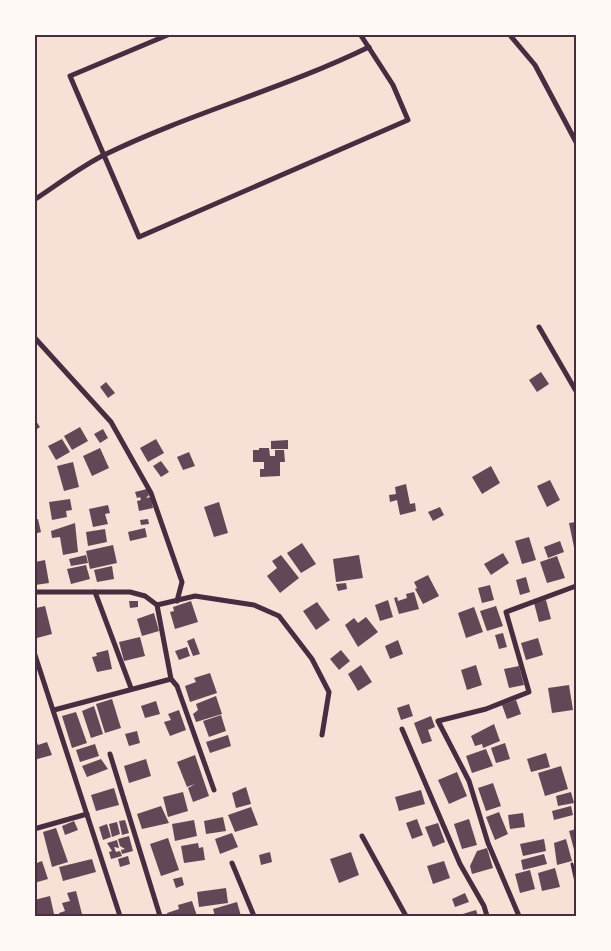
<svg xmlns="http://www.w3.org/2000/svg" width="611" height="951" font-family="Raleway,sans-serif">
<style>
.building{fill:#644757}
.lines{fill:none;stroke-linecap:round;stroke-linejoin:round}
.service{stroke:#4a2c40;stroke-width:3}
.minor{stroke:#4a2c40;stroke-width:5}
.neatline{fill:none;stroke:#4a2c40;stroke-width:2}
</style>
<rect width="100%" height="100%" fill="#f7e1d7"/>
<g class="building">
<polygon points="541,372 549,384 537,392 529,380"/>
<polygon points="106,382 115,393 108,398 100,387"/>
<polygon points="34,418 40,427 34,431"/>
<polygon points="80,427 88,441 72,450 64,436"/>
<polygon points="103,429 108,438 100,443 94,434"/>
<polygon points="62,439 70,452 56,460 48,446"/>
<polygon points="156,439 164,453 148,462 140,448"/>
<polygon points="288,440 288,449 271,449 271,441"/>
<polygon points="100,448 109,468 92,476 83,456"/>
<polygon points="259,448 269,448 270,456 275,456 275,450 284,450 285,462 280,462 280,476 260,477 260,469 264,469 264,462 253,462 253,450 259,450"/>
<polygon points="189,452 195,466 183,470 177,457"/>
<polygon points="161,461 169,472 161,477 153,466"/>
<polygon points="73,462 79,487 64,491 57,466"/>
<polygon points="491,466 500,483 482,494 472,477"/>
<polygon points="550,480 560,500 547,507 537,486"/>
<polygon points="406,484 410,504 415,503 416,511 400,515 397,500 390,502 389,495 396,494 395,487"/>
<polygon points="147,489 149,495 146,498 151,497 153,508 139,511 137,501 141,500 140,497 137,498 135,492"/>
<polygon points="70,499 72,510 66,511 67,517 52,520 49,502"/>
<polygon points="219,502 228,533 214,537 204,507"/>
<polygon points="108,505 110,513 105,514 108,524 93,527 89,509"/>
<polygon points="440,507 444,515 433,521 428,512"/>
<polygon points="38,519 41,532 34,534 34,520"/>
<polygon points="148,519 149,524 141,525 140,520"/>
<polygon points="576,522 576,552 575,552 569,523"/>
<polygon points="75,523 78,552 63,555 60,537 52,538 51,531"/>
<polygon points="145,528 147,537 130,541 128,532"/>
<polygon points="105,529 107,542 88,546 86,532"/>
<polygon points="529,537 536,560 522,564 515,541"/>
<polygon points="560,541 564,552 548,558 544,547"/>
<polygon points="302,543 316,564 301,573 287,553"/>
<polygon points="113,545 117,563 90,569 86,551"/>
<polygon points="503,553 509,563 491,575 484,564"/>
<polygon points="86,555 88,563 71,566 69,559"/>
<polygon points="281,555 299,578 280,593 267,576 277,568 272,561"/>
<polygon points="359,555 363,578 336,582 333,559"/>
<polygon points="557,556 565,578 547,583 540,562"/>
<polygon points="45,560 49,583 35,585 35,562"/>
<polygon points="86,565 90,579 71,584 67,569"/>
<polygon points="112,566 114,579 97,582 94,570"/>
<polygon points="428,575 439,596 423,604 415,589 417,588 414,582"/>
<polygon points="526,577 530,592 520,595 516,580"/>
<polygon points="346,583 347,589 338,591 336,584"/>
<polygon points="490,585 494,600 482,603 478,588"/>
<polygon points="414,592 419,609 399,614 394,598 397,597 398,601 407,598 406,594"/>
<polygon points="388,600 393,617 380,621 375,605"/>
<polygon points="546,600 551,619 539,622 534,603"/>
<polygon points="129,601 138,601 138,607 130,608"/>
<polygon points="191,601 198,622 175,629 170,612 174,611 173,607"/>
<polygon points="317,602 330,620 316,630 303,611"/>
<polygon points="45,606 52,634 37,638 34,628 36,608"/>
<polygon points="496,606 503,626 487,631 480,611"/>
<polygon points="474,607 483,632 466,638 458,613"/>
<polygon points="154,613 159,631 142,636 137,619"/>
<polygon points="366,617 378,632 358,647 345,625 354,618 358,623"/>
<polygon points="503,633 507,647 499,649 495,635"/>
<polygon points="140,637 145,656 124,661 119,642"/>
<polygon points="194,638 200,654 193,656 187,641"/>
<polygon points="538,638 543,655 526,660 521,643"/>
<polygon points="398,640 403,654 390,659 385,646"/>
<polygon points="187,647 190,656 179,660 175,651"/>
<polygon points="108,650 112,669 97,672 92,657 97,656 96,653"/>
<polygon points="341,650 350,661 339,670 330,659"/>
<polygon points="361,665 372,682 358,691 348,674"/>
<polygon points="476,665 482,685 467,690 461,670"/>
<polygon points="519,666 524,685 509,688 504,669"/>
<polygon points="210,673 217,693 190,702 185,686 196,682 194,678"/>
<polygon points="569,685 573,710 552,713 548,688"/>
<polygon points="216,696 222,714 196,722 193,714 198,710 196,704"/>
<polygon points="112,699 121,728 105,733 96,704"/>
<polygon points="516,700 521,714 507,719 502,705"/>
<polygon points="156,701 160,714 145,718 141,706"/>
<polygon points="409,704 413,716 401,720 397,708"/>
<polygon points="94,706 103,734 91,738 82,711"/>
<polygon points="179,710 186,730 170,736 164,722 171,720 168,714"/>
<polygon points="76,712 87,743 72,748 62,716"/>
<polygon points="221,715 226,731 209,737 203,721"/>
<polygon points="431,716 435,727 428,730 432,741 422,744 414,723"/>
<polygon points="494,724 500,741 483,748 482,744 475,746 471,736"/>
<polygon points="137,731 140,743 129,746 125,734"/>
<polygon points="228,735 231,746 210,753 206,742"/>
<polygon points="36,740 38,745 47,742 52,755 34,760"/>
<polygon points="505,743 510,759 496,763 491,748"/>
<polygon points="95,744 99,756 80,762 76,750"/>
<polygon points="486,749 493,766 472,773 466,756"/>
<polygon points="546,753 550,767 531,772 527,759"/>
<polygon points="195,755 209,796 193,802 188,788 195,784 187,787 177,762"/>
<polygon points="101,759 108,769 87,777 82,766"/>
<polygon points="146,759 151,776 129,783 124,766"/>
<polygon points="561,766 568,789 545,796 538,773"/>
<polygon points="457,772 467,796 449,804 438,780"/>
<polygon points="493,783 501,806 486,811 478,788"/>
<polygon points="246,787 251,804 236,808 232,793"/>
<polygon points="114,788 119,805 96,811 91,795"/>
<polygon points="421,790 425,804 399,811 395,797"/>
<polygon points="183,792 188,811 168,817 163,797"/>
<polygon points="571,792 574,803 558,806 556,796"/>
<polygon points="161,806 169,823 142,829 137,814"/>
<polygon points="571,806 573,815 554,820 552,811"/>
<polygon points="251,807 258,825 235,832 228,815"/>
<polygon points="499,812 508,834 495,840 486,817"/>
<polygon points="523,813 525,827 510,829 508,815"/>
<polygon points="223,817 226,831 206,834 204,821"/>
<polygon points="417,819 423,835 412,839 406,823"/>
<polygon points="469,819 477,845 462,849 454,824"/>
<polygon points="125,820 129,833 122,835 119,821"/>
<polygon points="194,820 197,836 175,841 172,824"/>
<polygon points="74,821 78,830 65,835 62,826"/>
<polygon points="117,822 120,834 112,837 109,824"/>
<polygon points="438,823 445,842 433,847 425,827"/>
<polygon points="107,824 111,837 103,840 99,827"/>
<polygon points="56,828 68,862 52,867 43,832"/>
<polygon points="576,829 576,857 569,831"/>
<polygon points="232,833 238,847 220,854 215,839"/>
<polygon points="129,836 133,851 122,854 121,850 125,849 120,846 118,839"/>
<polygon points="168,838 179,870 161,876 150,844"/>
<polygon points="544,839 546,851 523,856 520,844"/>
<polygon points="566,839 572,861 557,865 554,843"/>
<polygon points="117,840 119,848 114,847 116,852 120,851 122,856 111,859 109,852 112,851 107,843"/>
<polygon points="198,843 199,848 203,847 205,860 184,863 181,846"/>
<polygon points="487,848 493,868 472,874 470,866 477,851"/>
<polygon points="270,852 272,862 261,865 259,855"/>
<polygon points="351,852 359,875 339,883 330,859"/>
<polygon points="544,854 547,864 523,870 521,860"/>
<polygon points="128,856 130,864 120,867 118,859"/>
<polygon points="92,859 96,872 63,881 59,867"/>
<polygon points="42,861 48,879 34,883 34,864"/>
<polygon points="444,861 450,878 433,884 427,866"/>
<polygon points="555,868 560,887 542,891 538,873"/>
<polygon points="530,870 535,889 520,893 515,874"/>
<polygon points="182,877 184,885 176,888 173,879"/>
<polygon points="226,888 228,903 199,907 197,892"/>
<polygon points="76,891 82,914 60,916 59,913 65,911 62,903 70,901 67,893"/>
<polygon points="465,893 469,902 455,907 452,899"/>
<polygon points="50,896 54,914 34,916 34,900"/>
<polygon points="192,901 197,916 168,916 167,913 179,909 178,905"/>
<polygon points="237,902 241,916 215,916 213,909"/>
<polygon points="476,910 478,916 456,916"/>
</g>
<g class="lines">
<polyline class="service" points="572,864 576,882"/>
<g class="minor">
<polyline points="170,34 70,76 139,237 408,120 393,85 360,34"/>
<polyline points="509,34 535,65 576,142"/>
<path d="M34 200C57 185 80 167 104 155 190 113 283 89 369 47"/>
<polyline points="539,327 576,391"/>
<polyline points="34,337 111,422 151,493 182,582 177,601"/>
<polyline points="34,592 130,592 145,596 157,605 171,679"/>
<polyline points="95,592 131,688"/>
<polyline points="157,605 195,596 254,605 279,616 312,659 329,692 322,735"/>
<polyline points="34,652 120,916"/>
<polyline points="54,710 171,679 177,686 214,790"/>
<polyline points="402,729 460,864 484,906 487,916"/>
<polyline points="110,754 160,916"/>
<polyline points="34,829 87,814"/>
<polyline points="362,836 406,916"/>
<polyline points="232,863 254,916"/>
<polyline points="519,916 488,843 469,781 438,721 486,709 529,692 506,612 576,586"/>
</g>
</g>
<rect width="611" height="951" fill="none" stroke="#fffaf5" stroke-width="72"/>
<rect x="36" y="36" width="539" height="879" class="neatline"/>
</svg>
